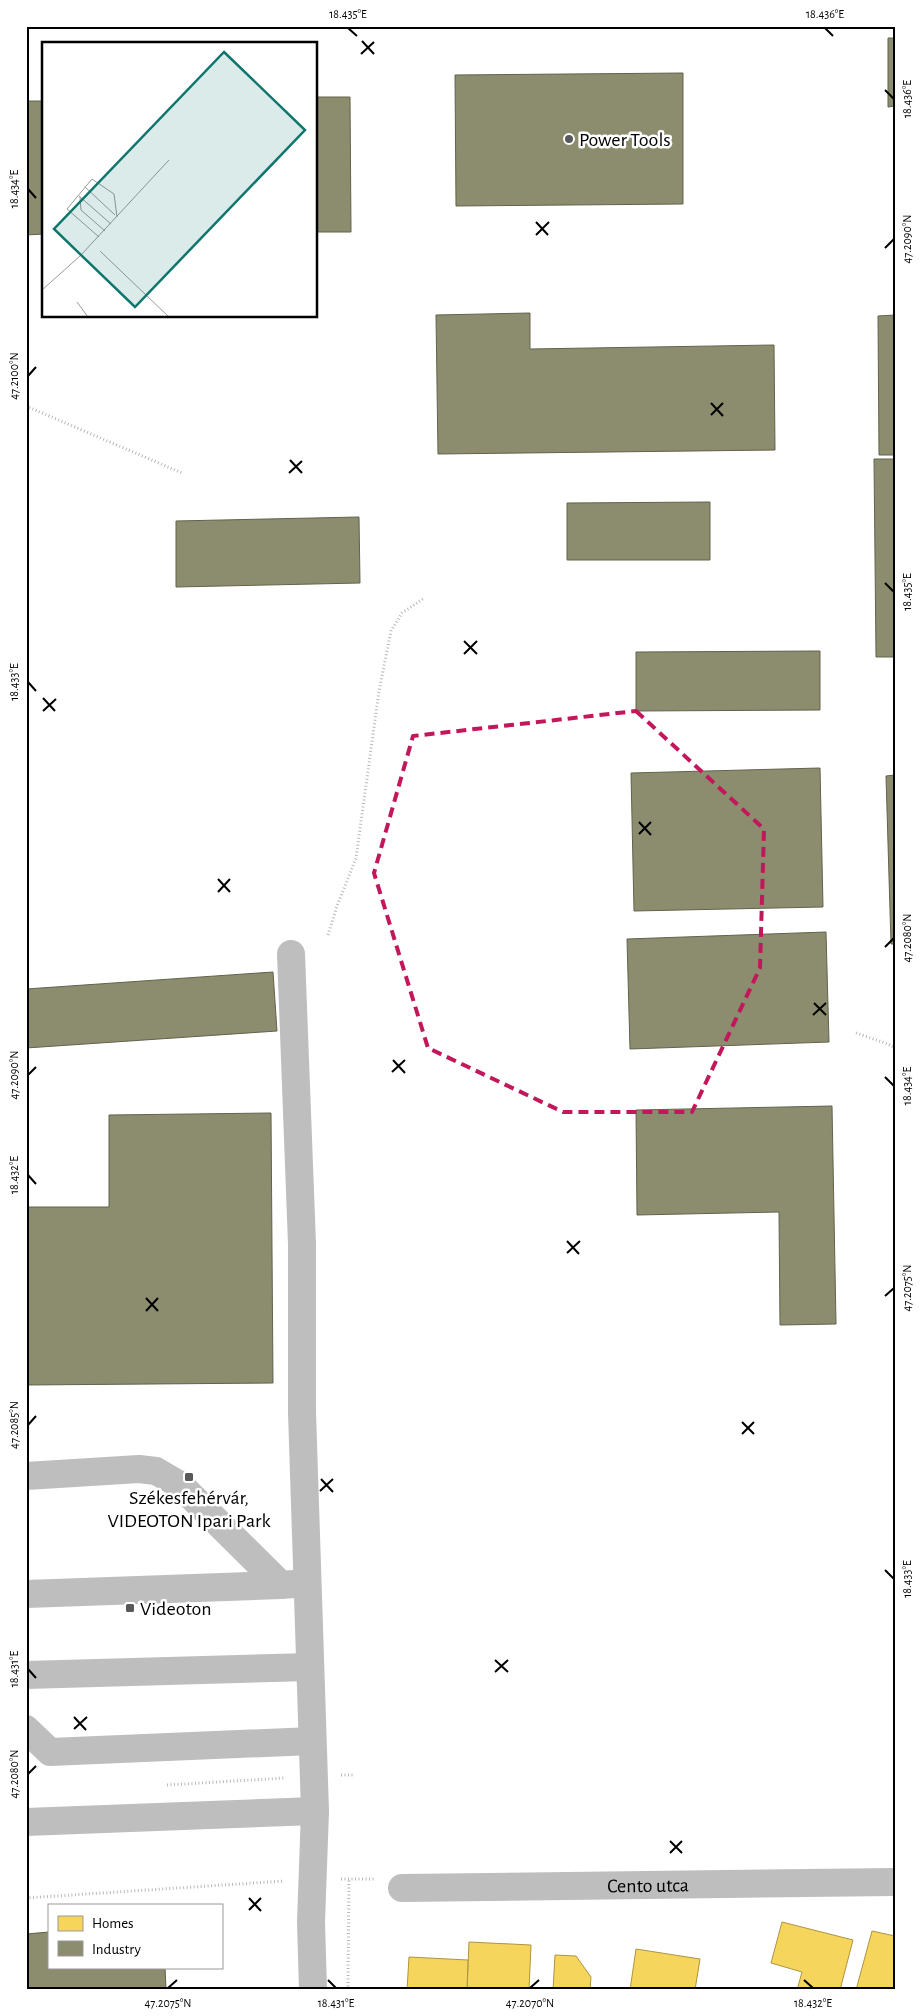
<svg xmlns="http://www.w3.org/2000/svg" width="921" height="2016" font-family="'Alegreya Sans',sans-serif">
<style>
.homes{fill:#f6d55c;stroke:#ac9540}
.industry{fill:#8c8c6e;stroke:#62624d}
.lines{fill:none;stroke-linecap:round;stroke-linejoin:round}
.path{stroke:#b8b8b8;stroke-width:3;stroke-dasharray:1 2.5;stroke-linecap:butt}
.minor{stroke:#bebebe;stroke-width:28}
.marked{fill:none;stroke:#c2185b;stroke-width:4;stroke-dasharray:10 6;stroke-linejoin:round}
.ticks{fill:none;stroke:#000;stroke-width:2}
.poi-dot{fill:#595959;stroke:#fff;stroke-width:2}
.labels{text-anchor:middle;stroke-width:5;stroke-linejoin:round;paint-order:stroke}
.poi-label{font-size:20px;fill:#000;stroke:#fff;text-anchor:start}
.street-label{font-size:20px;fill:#000;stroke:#fff}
.inset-road{fill:none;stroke:#999;stroke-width:1}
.view{fill:#0f766e;fill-opacity:0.15;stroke:#0f766e;stroke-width:2.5}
.inset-edge{fill:none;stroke:#000;stroke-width:2.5}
.neatline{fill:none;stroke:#000;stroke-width:2}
.ticks-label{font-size:12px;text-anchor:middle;fill:#000}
</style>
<rect width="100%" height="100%" fill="#fff"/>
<g class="homes">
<polygon points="782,1922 853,1940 840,1990 797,1990 802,1972 771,1963"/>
<polygon points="872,1931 895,1936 895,1990 856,1990"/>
<polygon points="469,1942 531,1945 529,1990 467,1990"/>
<polygon points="636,1949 700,1959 695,1990 630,1990"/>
<polygon points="555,1955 576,1956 591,1977 590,1990 553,1990"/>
<polygon points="409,1957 468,1960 467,1990 407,1990"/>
</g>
<g class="industry">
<polygon points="888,38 895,38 895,106 888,107"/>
<polygon points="683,73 683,204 456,206 455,75"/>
<polygon points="316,97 350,97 351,232 316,232"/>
<polygon points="26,101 44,101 44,234 26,235"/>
<polygon points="530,313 530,349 774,345 775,450 438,454 436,315"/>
<polygon points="895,315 895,455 879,455 878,316"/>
<polygon points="874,459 895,459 895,657 876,657"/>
<polygon points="710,502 710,560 567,560 567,503"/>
<polygon points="359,517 360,583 176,587 176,521"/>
<polygon points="820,651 820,710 636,711 636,652"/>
<polygon points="820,768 823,907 634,911 631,773"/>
<polygon points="895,775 895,944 891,944 886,776"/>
<polygon points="826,932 829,1042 630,1049 627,939"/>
<polygon points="273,972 277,1031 26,1048 26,989"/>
<polygon points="832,1106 836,1324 780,1325 779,1212 637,1215 636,1110"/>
<polygon points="271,1113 273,1383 26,1385 26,1207 109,1207 109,1115"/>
<polygon points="49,1932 49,1967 165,1967 166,1990 26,1990 26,1934"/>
</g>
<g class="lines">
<g class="path">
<polyline points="26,406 182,473"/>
<polyline points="328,935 337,906 356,858 379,691 391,631 402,613 423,599"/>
<polyline points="856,1033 888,1044 895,1048"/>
<polyline points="341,1775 355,1775"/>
<polyline points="167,1785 285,1778"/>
<polyline points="341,1879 374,1879"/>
<polyline points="26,1898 284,1881"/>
<polyline points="348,1990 349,1879"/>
</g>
<g class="minor">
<polyline points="291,954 302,1244 302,1412 315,1811 311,1922 313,1990"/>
<polyline points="26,1476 139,1469 156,1471 180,1485 281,1585 307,1583"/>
<polyline points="26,1594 281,1585"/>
<polyline points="26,1675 310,1667"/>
<polyline points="26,1729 50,1752 312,1741"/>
<polyline points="26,1822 315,1811"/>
<path id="s1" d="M402 1888 895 1882"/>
</g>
</g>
<path class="marked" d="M636 711 764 829 760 968 692 1112H563L428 1048 374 873 413 736Z"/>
<path class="ticks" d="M348 28 357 36M825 28 833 36M362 41 374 54M361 54 374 42M885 90 894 99M28 189 36 198M536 222 548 235M536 235 549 222M885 248 894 239M28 376 36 367M711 403 723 416M711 415 723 403M290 460 302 473M289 473 302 461M885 583 894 592M464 641 477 654M464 654 477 641M28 682 36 691M43 698 55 711M43 711 56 699M639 822 651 835M639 834 651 822M218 879 230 892M218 892 230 879M885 947 894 938M814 1003 826 1015M813 1015 826 1003M393 1060 405 1073M392 1072 405 1060M28 1075 36 1067M885 1077 894 1086M28 1175 36 1184M567 1241 579 1254M567 1253 580 1241M885 1296 894 1288M146 1298 158 1311M146 1311 158 1298M742 1422 754 1434M28 1425 36 1416M742 1434 754 1422M321 1479 333 1492M320 1491 333 1479M885 1570 894 1579M495 1660 508 1672M28 1669 36 1678M495 1672 508 1660M74 1717 86 1730M74 1729 87 1717M28 1774 36 1766M670 1841 682 1853M670 1853 682 1841M249 1898 261 1911M249 1910 261 1898M328 1980 336 1988M804 1980 813 1988M168 1988 177 1980M530 1988 539 1980"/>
<g class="poi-dot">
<circle cx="569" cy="139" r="5"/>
<rect x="184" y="1472" width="10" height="10" rx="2.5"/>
<rect x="125" y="1603" width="10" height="10" rx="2.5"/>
</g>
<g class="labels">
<g class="poi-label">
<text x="579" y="146">Power Tools</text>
<text x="189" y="1504" text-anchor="middle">Székesfehérvár,<tspan x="189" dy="23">VIDEOTON Ipari Park</tspan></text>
<text x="140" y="1615">Videoton</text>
</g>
<g class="street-label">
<text dy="7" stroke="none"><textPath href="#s1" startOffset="246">Cento utca</textPath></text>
</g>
</g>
<g transform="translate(42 42)">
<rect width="275" height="275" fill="#fff"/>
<path class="inset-road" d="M43 145 73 173M37 154 69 182M38 155 39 168 63 189M57 195 25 167 50 137 72 152 75 175M58 209 127 275M0 248 38 214 127 118M35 260 46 275"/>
<path class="view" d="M182 10 263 88 93 265 12 187Z"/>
<rect width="275" height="275" class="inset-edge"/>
</g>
<rect width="921" height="2016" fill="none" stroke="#ffffff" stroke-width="55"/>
<rect x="48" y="1904" width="175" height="65" fill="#ffffff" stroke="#999999"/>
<rect x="58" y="1916" width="25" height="15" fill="#f6d55c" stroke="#999999"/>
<text x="92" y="1928" font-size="15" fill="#000000">Homes</text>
<rect x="58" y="1941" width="25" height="15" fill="#8c8c6e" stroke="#999999"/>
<text x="92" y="1954" font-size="15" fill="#000000">Industry</text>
<rect x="28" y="28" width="866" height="1960" class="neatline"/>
<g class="ticks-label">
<text x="348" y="18">18.435°E</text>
<text x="825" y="18">18.436°E</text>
<text transform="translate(907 99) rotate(-90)" y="4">18.436°E</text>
<text transform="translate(14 189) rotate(-90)" y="4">18.434°E</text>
<text transform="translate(907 239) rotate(-90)" y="4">47.2090°N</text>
<text transform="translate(14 376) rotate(-90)" y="4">47.2100°N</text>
<text transform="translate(907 592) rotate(-90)" y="4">18.435°E</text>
<text transform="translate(14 682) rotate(-90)" y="4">18.433°E</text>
<text transform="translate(907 938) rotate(-90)" y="4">47.2080°N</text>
<text transform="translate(14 1075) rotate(-90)" y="4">47.2090°N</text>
<text transform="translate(907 1086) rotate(-90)" y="4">18.434°E</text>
<text transform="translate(14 1175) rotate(-90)" y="4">18.432°E</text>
<text transform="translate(907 1288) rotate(-90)" y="4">47.2075°N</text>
<text transform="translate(14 1425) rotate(-90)" y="4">47.2085°N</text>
<text transform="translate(907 1579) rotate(-90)" y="4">18.433°E</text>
<text transform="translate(14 1669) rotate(-90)" y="4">18.431°E</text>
<text transform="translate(14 1774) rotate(-90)" y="4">47.2080°N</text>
<text x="168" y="2007">47.2075°N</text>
<text x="336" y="2007">18.431°E</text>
<text x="530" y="2007">47.2070°N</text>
<text x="813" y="2007">18.432°E</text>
</g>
</svg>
